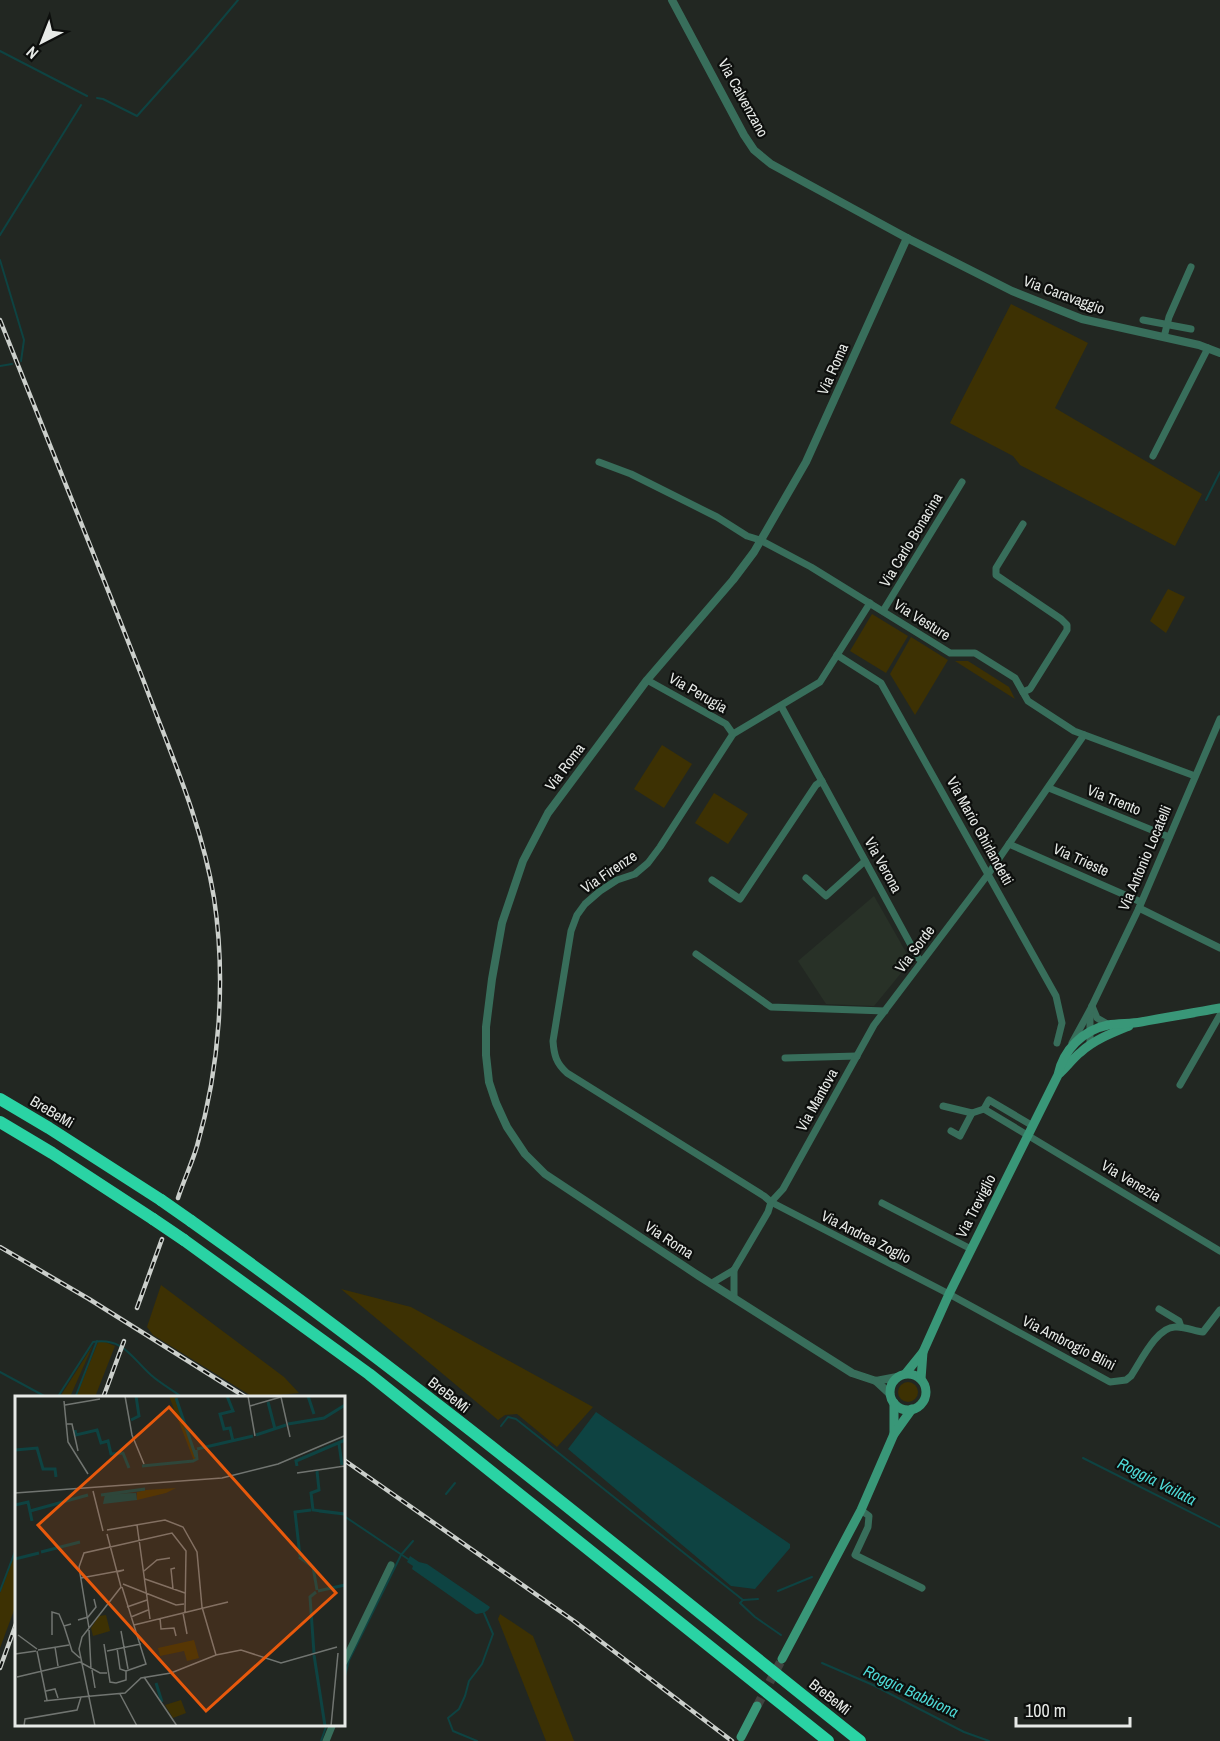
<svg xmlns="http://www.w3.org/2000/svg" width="1220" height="1741" font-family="'Archivo Narrow',sans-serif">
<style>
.built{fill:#283127}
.green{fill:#3d3103}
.water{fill:#0e4342}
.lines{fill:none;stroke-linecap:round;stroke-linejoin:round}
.stream{stroke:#0e4342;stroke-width:2}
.secondary-tunnel{stroke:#404440;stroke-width:9;stroke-dasharray:9 4.5;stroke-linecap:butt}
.minor{stroke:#386e5b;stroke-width:7}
.tertiary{stroke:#386e5b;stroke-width:8}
.secondary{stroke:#399778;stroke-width:9}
.motorway{stroke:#2ad3a4;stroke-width:12}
.rail-casing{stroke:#cbcfcb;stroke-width:4.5}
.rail{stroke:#0d0f0d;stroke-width:2;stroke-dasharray:7;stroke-linecap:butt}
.motorway-bridge{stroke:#2ad3a4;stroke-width:12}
.labels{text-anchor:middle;stroke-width:4.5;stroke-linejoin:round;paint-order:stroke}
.street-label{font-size:15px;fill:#e7eae7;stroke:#0d0f0d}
.water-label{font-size:16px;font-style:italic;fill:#4edad7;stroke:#0d0f0d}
.inset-river{fill:none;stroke:#0e4342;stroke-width:3}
.inset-road{fill:none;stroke:#717571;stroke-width:1.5}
.view{fill:#e8590c;fill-opacity:0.15;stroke:#e8590c;stroke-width:3}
.inset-edge{fill:none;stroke:#e7eae7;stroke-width:3}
</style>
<rect width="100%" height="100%" fill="#222722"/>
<polygon class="built" points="874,896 911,961 874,1006 826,1004 798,961"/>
<g class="green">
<polygon points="1011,304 1088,343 1055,408 1202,494 1175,546 1020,465 1013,456 950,423"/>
<polygon points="1168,589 1185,597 1166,633 1150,621"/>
<polygon points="872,614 908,636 886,673 850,651"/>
<polygon points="911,637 948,660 915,715 890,674"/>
<polygon points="955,661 968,661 1009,687 1015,699"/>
<polygon points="662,745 692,764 664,808 634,789"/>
<polygon points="714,793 748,814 728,844 695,823"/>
<polygon points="161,1285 284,1377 299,1393 279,1395 273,1397 253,1397 153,1335 147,1327"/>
<polygon points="341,1289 411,1307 593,1407 557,1447 517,1414 505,1415 498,1420"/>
<polygon points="103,1341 115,1346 95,1397 76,1397 98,1342"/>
<polygon points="93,1345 70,1397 60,1397"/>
<circle cx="908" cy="1392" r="10"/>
<polygon points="16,1551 16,1605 0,1648 0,1593"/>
<polygon points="500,1614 533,1636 574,1741 546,1741 498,1619"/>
</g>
<g class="water">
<polygon points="596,1412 790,1544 790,1548 755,1589 731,1586 568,1449"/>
<path d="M410 1556 419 1562 427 1564 490 1607C487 1613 482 1613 476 1614L412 1569 413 1566 407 1562Z"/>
</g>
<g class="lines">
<g class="stream">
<polyline points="0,51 87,96"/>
<polyline points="97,98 103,99 137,116 196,50 238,0"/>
<polyline points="0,235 81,105"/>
<polyline points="0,260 24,340 21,361"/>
<polyline points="0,366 12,364"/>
<polyline points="1206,500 1220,472"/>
<polyline points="0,1372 48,1398"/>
<path d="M57 1398 93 1342C123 1337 132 1358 151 1375 161 1384 173 1390 183 1398"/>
<polyline points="75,1398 97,1341"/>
<polyline points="501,1426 508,1417 516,1419 743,1600 758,1599"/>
<polyline points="1083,1458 1220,1527"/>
<polyline points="446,1494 455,1483"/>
<polyline points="344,1516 408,1559"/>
<polyline points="0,1591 16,1549"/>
<polyline points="778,1591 812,1577"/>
<polyline points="742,1601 740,1603 755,1617 781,1635"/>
<polyline points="822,1663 873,1685 964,1732 989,1741"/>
<polyline points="344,1680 349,1660 401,1555 413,1541"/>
<polyline points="321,1741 327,1724"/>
<polyline points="477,1741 453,1731 448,1718 459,1709 465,1696 469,1681 482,1664 493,1634 484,1613"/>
</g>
<polyline class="secondary-tunnel" points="757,1706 782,1659"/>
<g class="minor">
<polyline points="1143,320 1191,329"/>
<polyline points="1164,337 1169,317 1191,267"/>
<polyline points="1153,456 1208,348"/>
<polyline points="599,462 631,474 717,517 747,536 760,540 811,567 950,653 975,653 1015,678 1028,701 1074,731 1195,776"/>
<path d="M870 603 820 682 733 734 660 847 648 863 635 874 617 880 600 891 585 904 577 915 571 931 553 1041C554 1055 556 1063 567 1073L764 1196 771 1202 949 1294 1110 1382 1126 1380 1131 1376C1141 1361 1157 1327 1175 1327 1184 1326 1194 1331 1203 1332L1220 1310"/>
<polyline points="883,611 962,482"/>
<polyline points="837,655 881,683 1056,996 1062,1023 1057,1043"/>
<polyline points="647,680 726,724 733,734"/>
<polyline points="1023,692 1030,689 1067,630 1067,625 1061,619 996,575 996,568 1023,524"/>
<polyline points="781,706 918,958 922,961"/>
<polyline points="1049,788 1169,837"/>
<polyline points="1009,844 1141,902"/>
<polyline points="806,878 826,896 865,861"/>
<polyline points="712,880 740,899 816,785 822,781"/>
<polyline points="1139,908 1220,948"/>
<polyline points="696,954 771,1007 885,1011"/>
<polyline points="1092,1006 1097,1018 1109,1025"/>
<polyline points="1090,1014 1090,1044"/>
<polyline points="1072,1043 1090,1010 1139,908 1220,719"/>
<polyline points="785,1058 857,1056"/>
<polyline points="1180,1085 1220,1015"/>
<polyline points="943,1106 972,1113"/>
<polyline points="1033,1126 989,1100 984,1109 1220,1251"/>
<polyline points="951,1131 960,1136 972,1113 984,1109"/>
<polyline points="882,1203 971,1249"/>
<polyline points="712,1283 734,1270 768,1212 771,1202 783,1189 874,1025 989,873 1084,735"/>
<polyline points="734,1298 734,1270"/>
<polyline points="1159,1309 1179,1321 1181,1327"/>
<polyline points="861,1510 869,1516 868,1527 855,1555 922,1588"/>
<polyline points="344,1662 391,1565"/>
<polyline points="326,1741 333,1724"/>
</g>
<g class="tertiary">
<polyline points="672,0 744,135 754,150 771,164 907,238 1012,291 1082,319 1199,345 1220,353"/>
<polyline points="897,1377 876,1381 852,1373 699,1276 545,1174 525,1154 507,1127 496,1103 489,1082 486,1055 486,1027 492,979 502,923 523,861 548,813 647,680 733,580 754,552 806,462 907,238"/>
<polyline points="876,1381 890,1394"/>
</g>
<g class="secondary">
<path d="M1060 1073C1067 1067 1073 1058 1081 1052 1094 1040 1112 1033 1129 1026"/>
<path d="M906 1373 923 1352 949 1294 1058 1075C1063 1050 1083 1030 1108 1025 1119 1023 1130 1024 1141 1022 1167 1017 1194 1013 1220 1008"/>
<circle cx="908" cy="1392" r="18"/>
<polyline points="921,1379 923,1352"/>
<polyline points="894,1434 894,1403"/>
<polyline points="782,1659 861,1510 894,1434 912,1409"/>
<polyline points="741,1737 757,1706"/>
</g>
<g class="motorway">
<polyline points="0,1099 49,1128 161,1200"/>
<polyline points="0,1122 52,1153 153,1219"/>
<path d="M191 1221C421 1384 639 1565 860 1741"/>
<polyline points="184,1240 369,1374 828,1741"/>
</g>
<g class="rail-casing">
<g id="rail">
<path d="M0 320C48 441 97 561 144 682 170 752 202 823 214 898 226 978 220 1067 197 1146 192 1163 184 1180 178 1198"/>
<polyline points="0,1247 89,1299 247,1398"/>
<polyline points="137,1308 162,1239"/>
<polyline points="103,1398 124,1341"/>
<polyline points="344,1460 574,1621 732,1741"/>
<polyline points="0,1668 16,1624"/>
</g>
</g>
<use href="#rail" class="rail"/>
<g class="motorway-bridge">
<polyline points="161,1200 191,1221"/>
<polyline points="153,1219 184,1240"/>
</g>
</g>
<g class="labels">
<g class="street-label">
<text transform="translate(743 98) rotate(61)" y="5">Via Calvenzano</text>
<text transform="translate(1064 295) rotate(20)" y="5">Via Caravaggio</text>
<text transform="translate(833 369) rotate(-66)" y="5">Via Roma</text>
<text transform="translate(911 540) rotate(-59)" y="5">Via Carlo Bonacina</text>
<text transform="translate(922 620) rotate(32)" y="5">Via Vesture</text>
<text transform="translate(698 693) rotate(30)" y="5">Via Perugia</text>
<text transform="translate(565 767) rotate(-53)" y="5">Via Roma</text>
<text transform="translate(1114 800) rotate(22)" y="5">Via Trento</text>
<text transform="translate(980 831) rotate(61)" y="5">Via Mario Ghirlandetti</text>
<text transform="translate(1145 858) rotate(-67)" y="5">Via Antonio Locatelli</text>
<text transform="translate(1081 860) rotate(24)" y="5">Via Trieste</text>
<text transform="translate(883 865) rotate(61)" y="5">Via Verona</text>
<text transform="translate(609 872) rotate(-34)" y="5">Via Firenze</text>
<text transform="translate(915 949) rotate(-53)" y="5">Via Sorde</text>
<text transform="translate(817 1100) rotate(-61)" y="5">Via Mantova</text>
<text transform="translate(52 1112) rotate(31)" y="5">BreBeMi</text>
<text transform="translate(1131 1181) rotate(31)" y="5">Via Venezia</text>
<text transform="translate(976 1206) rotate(-63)" y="5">Via Treviglio</text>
<text transform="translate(866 1237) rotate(27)" y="5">Via Andrea Zoglio</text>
<text transform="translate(669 1240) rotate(33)" y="5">Via Roma</text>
<text transform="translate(1069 1343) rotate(27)" y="5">Via Ambrogio Blini</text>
<text transform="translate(449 1395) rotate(38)" y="5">BreBeMi</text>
<text transform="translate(830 1697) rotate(38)" y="5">BreBeMi</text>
</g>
<g class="water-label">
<text transform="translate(1157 1481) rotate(27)" y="6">Roggia Vailata</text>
<text transform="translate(911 1691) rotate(25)" y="6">Roggia Babbiona</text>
</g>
</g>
<g transform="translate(15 1396)">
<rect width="330" height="330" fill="#222722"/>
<path d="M154 0H161L181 64 179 65ZM161 92 151 97 122 104V96L131 94ZM91 219 95 235 78 240 76 232 84 220ZM179 244 184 262 172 265 169 255 145 260 143 252ZM166 304 171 317 158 322 150 309Z" fill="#3d3103"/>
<path d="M121 97 122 104 88 108 90 98Z" fill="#0e4342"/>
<path class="inset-river" d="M212 0 218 15 205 18 209 33 215 32 218 45M293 0 299 18M161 2 181 61M253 6 260 33M116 24 124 20 121 0M273 28 309 22 330 9M60 34 61 39 82 34 86 47 93 45 96 58 108 57 114 72M241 39 271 29M324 48 327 69M182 53 238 40M0 54 22 52 28 73H40L41 81M127 70 178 65 182 63 181 54M282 70 281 65 330 44M302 75 304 94 296 97 298 114 330 118M86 99 130 93M0 109 13 106 17 125M15 115 73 99M304 115 329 118M26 156 65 146M285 160 280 116 296 114M284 161 298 171 302 194M0 163 24 157M303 195 330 189M299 257 295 201 301 196M299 259 310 330M141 287 147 306"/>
<path class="inset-road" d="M110 0 117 39 129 68M233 0 240 40M49 5 53 46 73 78M50 9 85 3M235 10 266 1 275 41M52 28H57L63 55M282 77 330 70M78 95 88 135M0 97 207 82 263 68 329 40M122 129 135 223M92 134 150 124 168 131 182 156 187 211 201 259M129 175 142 164 155 162M66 182 109 174 102 176M130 183 170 197M108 188 161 209 169 208M107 191 131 268 111 275M158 193 156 173 160 172M112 211 132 204M168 217 172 238M116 221 133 214M145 222 146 233 159 232 161 240M63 224 73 221 81 211 79 203M56 228 49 230 57 255 65 262M119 229 213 206M74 232 64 171 69 157 157 137 171 155 170 217M74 234 76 273M106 235 113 273M3 239 22 253M37 239V216L44 218 49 230M89 248 95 286 101 287M40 251 43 270M23 254 54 249M22 255 32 304M92 255 126 248M0 258 21 255M77 274 80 292M2 281 65 266 85 277H92M129 281 162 330M101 287 111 284V275L105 273 102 252M31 295 40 293 43 302M105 298 122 330M29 305 66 301M9 330 10 323 62 314 66 301 110 297 126 282 156 277 201 259 226 254 266 267 322 251M80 330 64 253 67 241 106 191 92 138M316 330 323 257"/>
<path class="view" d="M154 11 321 197 191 315 23 129Z"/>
<rect width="330" height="330" class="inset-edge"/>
</g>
<g transform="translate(42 42) rotate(222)" stroke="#0d0f0d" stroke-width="4.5" paint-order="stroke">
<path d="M0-4.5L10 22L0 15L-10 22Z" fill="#e7eae7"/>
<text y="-9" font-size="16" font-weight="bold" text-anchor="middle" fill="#e7eae7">N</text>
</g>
<path d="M1016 1717v9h114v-9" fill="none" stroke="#e7eae7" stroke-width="3"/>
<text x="1025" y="1717" font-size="18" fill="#e7eae7" stroke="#0d0f0d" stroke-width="4.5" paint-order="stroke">100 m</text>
</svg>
